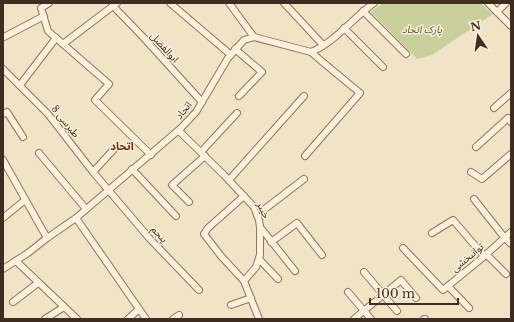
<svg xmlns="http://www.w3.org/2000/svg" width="514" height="322" font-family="'Libre Baskerville','Noto Sans Arabic',serif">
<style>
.green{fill:#c9cf9b}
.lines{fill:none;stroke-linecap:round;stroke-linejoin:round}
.street-casing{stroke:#8d765c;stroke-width:8}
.street{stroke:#faf1dc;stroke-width:6}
.labels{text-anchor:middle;stroke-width:3;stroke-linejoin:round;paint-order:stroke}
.park-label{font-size:10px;font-style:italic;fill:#4d5a26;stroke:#f7eed8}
.street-label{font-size:10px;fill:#3d2e20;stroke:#f7eed8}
.neighbourhood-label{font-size:11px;font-weight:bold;fill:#6b2e1e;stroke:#f7eed8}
</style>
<rect width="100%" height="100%" fill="#f0e4c8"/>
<polygon class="green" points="383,3 480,3 493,14 432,55 417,59 371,12"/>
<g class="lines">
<g class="street-casing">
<g id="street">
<polyline points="49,3 41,8 48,31 109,84 95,100 151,155"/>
<polyline points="170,3 231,55"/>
<polyline points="229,3 254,37"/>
<polyline points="284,3 323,45"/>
<polyline points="488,3 511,26"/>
<polyline points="113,6 143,37 202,102"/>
<polyline points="363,11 406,54"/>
<polyline points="497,12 506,3"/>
<polyline points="344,28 383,67"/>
<polyline points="4,37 44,16"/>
<polyline points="63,44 117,3"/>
<polyline points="235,49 262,72 239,96"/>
<polyline points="3,69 48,114 93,172 150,239 199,290"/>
<polyline points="20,85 56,38"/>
<polyline points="494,108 511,93"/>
<polyline points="3,114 7,112 23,137"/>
<polyline points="179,131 224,175 254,207 259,220 260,227 260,255 256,267 244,281 259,319"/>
<polyline points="476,147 508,118 511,122"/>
<polyline points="201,152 237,113"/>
<polyline points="39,153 86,209"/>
<polyline points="305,156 360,93 319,59 311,52"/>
<polyline points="3,160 47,238"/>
<polyline points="132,169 176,216"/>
<polyline points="93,172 115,148"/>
<polyline points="471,172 482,179 511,154"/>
<polyline points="229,180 304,96"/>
<polyline points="244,196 208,228 204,234 221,256 244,281"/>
<polyline points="474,199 504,237 511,244"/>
<polyline points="189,202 172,185 205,156"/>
<polyline points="257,215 304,179"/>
<polyline points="3,218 25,200"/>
<polyline points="76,218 146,319"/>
<polyline points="260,227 295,271"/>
<polyline points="432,233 453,220 484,256"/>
<polyline points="271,242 297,223 322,255"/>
<polyline points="403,248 443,290 481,259 511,232"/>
<polyline points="486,254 506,274"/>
<polyline points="259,259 278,279"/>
<polyline points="16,261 77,319"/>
<path d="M3 269 28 253 47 238 76 218 181 128 196 112 228 58 244 40 254 37 311 52C333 44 354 17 374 3"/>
<polyline points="364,272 397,311"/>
<polyline points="448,286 469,308"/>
<polyline points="348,292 371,319"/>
<polyline points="13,302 38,283"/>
<polyline points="231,305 251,298"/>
<polyline points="45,319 64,307"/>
<polyline points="128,319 139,309"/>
<polyline points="173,319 179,315"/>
<polyline points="354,319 401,280 416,298"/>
<polyline points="424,319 425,319"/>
</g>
</g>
<use href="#street" class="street"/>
</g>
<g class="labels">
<g class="park-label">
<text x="422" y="33">پارک اتحاد</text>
</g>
<g class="street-label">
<text transform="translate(165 47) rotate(48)" y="4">ابوالفضل</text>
<text transform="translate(183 110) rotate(-52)" y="4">اتحاد</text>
<text transform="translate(66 121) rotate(51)" y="4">طبرسی 8</text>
<text transform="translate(264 210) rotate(65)" y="4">خیبر</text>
<text transform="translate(160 234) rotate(48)" y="4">پنجم</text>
<text transform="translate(467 257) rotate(-40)" y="4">توانبخشی</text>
</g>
<g class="neighbourhood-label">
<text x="122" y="150">اتحاد</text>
</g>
</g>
<rect width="514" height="322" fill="none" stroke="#3d2e20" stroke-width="8"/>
<g transform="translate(478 36) rotate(347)" stroke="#f7eed8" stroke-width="3" paint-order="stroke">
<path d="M0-3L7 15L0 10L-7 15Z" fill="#3d2e20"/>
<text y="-6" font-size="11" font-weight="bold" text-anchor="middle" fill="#3d2e20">N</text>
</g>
<path d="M370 298v6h88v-6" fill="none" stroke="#3d2e20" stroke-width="2"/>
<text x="376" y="298" font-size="12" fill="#3d2e20" stroke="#f7eed8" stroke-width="3" paint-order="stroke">100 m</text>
</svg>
